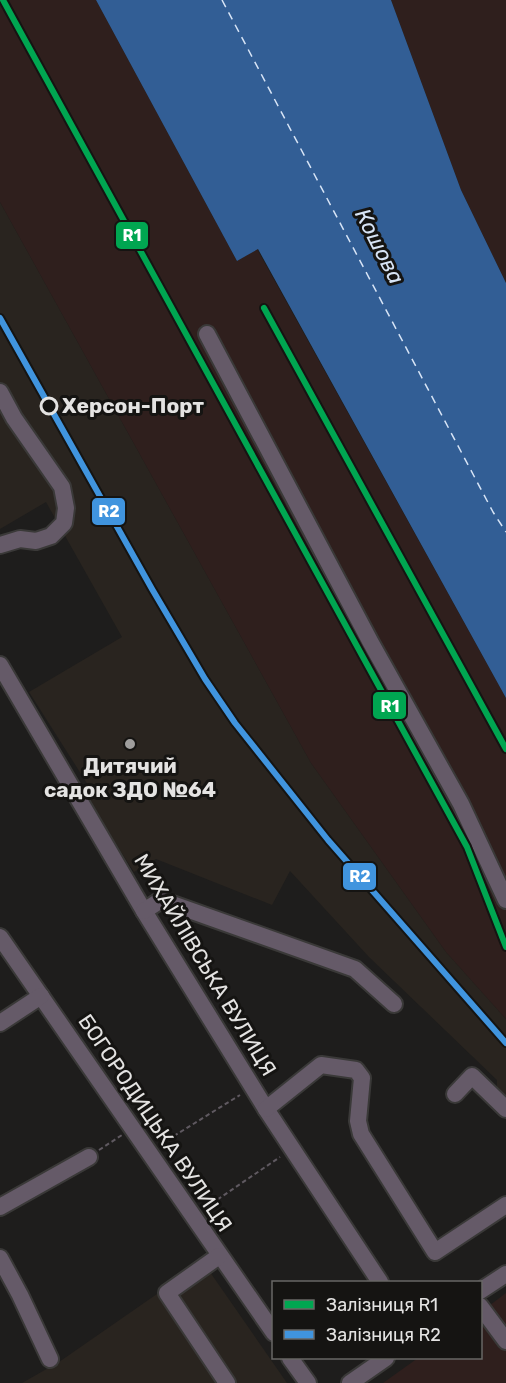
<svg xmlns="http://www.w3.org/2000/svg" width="506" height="1383" font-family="Rubik,sans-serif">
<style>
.built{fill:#29241f}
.industrial{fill:#2f1f1d}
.water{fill:#325e95}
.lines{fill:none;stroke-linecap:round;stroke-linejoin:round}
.ferry{stroke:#d7e4f6;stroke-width:1.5;stroke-dasharray:8 6;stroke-linecap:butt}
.minor-casing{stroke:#3a3938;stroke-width:20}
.path{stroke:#5f5960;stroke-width:2;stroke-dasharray:4.5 3;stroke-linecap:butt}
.minor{stroke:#655a68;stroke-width:16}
.rail-1-casing{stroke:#151412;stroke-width:10}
.rail-2-casing{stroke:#151412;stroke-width:10}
.rail-1{stroke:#00a651;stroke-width:6}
.rail-2{stroke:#4094de;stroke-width:6}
.stop-dot{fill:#151412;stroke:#e4e3e2;stroke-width:3}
.poi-dot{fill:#9f9e9d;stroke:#151412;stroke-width:2}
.labels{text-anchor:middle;stroke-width:6;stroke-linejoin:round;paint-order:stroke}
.stop-label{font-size:21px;font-weight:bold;fill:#e4e3e2;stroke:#151412;text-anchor:start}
.poi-label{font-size:21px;font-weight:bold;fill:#e4e3e2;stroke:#151412}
.street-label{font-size:21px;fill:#e4e3e2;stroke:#151412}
.water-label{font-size:22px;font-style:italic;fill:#d7e4f6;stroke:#151412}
.line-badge{stroke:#151412;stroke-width:2}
.badge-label{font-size:16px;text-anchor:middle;font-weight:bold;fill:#fff}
</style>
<rect width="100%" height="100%" fill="#1e1d1c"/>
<g class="built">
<polygon points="0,202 311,763 446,952 506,1019 506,1100 497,1090 497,1080 369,957 290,871 272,905 156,859 134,872 88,801 95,796 29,692 122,637 46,502 0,529"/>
<polygon points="203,1262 287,1383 22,1383 59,1362"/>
</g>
<g class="industrial">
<polygon points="0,0 96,0 237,261 257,249 506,698 506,1019 446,952 311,763 0,202"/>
<polygon points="391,0 506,0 506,283 461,190"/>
<polygon points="506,1293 506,1383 383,1383 418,1358 480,1358 481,1312"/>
</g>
<polygon class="water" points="96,0 391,0 461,190 506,283 506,698 258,249 237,261"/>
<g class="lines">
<polyline class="ferry" points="222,0 493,512 506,532"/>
<g class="minor-casing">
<g id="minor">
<polyline points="207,334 371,643 461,804 506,900"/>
<polyline points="0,392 14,418 62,487 66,508 64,523 51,536 36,541 20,539 0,545"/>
<polyline points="0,665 144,911 266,1109 380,1282"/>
<polyline points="144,911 161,900 355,969 394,1004"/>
<polyline points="0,937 274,1333"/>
<polyline points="0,1023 41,996"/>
<polyline points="455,1094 472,1076 506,1109"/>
<polyline points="266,1109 321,1065 356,1070 362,1078 358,1121 361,1134 435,1252 506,1205"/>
<polyline points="0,1207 89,1157"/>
<polyline points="219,1256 167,1293 227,1383"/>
<polyline points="0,1258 20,1295 50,1359"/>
<polyline points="480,1291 506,1274"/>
<polyline points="480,1306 506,1341"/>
<polyline points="290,1358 308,1383"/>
<polyline points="350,1383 386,1358"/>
</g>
</g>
<g class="path">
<polyline points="161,1144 240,1095"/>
<polyline points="99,1150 122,1135"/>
<polyline points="205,1208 280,1157"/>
</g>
<use href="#minor" class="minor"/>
<g class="rail-1-casing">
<g id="rail-1">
<polyline points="3,0 467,847 506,947"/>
<polyline points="264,308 506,749"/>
</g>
</g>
<g class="rail-2-casing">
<polyline id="rail-2" points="0,318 152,589 205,679 235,723 328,840 506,1043"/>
</g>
<use href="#rail-1" class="rail-1"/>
<use href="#rail-2" class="rail-2"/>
</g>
<circle class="stop-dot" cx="49" cy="406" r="8"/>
<circle class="poi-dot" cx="130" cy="744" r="6"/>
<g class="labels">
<g class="stop-label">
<text x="62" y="413">Херсон-Порт</text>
</g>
<g class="poi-label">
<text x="130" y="773">Дитячий<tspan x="130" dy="24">садок ЗДО №64</tspan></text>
</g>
<g class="street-label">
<text transform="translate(205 965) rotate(59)" y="7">МИХАЙЛІВСЬКА ВУЛИЦЯ</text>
<text transform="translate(155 1123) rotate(56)" y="7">БОГОРОДИЦЬКА ВУЛИЦЯ</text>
</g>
<g class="water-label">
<text transform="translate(380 246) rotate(63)" y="8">Кошова</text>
</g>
</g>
<g class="line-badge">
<rect x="115" y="221" width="34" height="29" rx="6" fill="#00a651"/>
<rect x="91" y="497" width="35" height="29" rx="6" fill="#4094de"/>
<rect x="372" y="691" width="35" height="29" rx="6" fill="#00a651"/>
<rect x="342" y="862" width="35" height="29" rx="6" fill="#4094de"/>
</g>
<g class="badge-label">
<text x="132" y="241">R1</text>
<text x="109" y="517">R2</text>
<text x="390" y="712">R1</text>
<text x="360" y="882">R2</text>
</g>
<rect x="272" y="1281" width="210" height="78" fill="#151412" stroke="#686765" stroke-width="1.5"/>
<rect x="284" y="1300" width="30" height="9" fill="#00a651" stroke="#686765" stroke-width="1.5"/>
<text x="326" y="1311" font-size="18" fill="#e4e3e2">Залізниця R1</text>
<rect x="284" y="1330" width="30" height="9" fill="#4094de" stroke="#686765" stroke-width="1.5"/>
<text x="326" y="1341" font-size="18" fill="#e4e3e2">Залізниця R2</text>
</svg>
